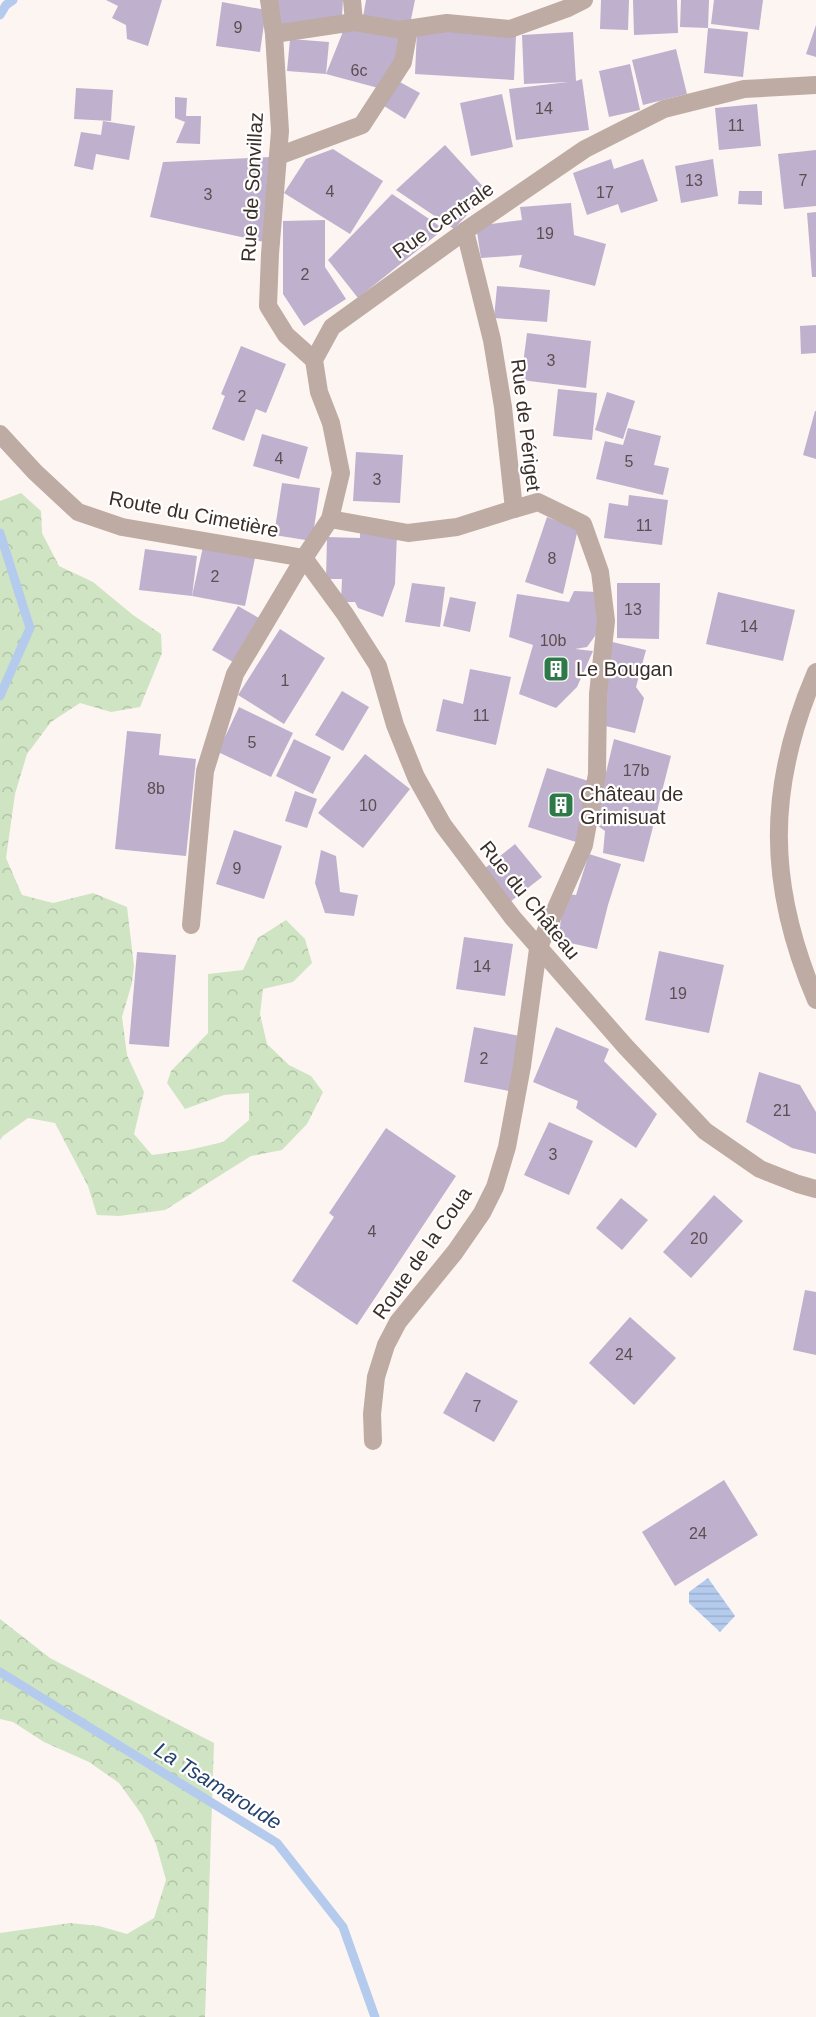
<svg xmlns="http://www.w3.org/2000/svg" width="816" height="2017" font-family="Helvetica,sans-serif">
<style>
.forest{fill:url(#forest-crowns)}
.water{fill:url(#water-rules)}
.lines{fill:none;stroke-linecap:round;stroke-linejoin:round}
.stream{stroke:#b4cbee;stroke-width:9}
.building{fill:#bfb0ce}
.minor{stroke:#beaba3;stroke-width:18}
.labels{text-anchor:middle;stroke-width:4.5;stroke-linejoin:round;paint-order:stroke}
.number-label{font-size:16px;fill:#5d4e52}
.street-label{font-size:20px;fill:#3c2e29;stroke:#fff}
.poi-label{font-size:20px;fill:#3c2e29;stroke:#fff;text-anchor:start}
.water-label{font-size:21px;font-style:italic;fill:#25436f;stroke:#fff}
</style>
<defs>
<pattern id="forest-crowns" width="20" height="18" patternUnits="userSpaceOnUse" patternTransform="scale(1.5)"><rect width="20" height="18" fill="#cfe4c2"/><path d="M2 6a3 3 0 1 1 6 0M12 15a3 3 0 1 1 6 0" fill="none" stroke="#b3c4a7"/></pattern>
<pattern id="water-rules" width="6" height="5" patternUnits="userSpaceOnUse" patternTransform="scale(1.5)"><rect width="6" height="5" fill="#b4cbee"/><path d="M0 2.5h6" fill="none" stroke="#9cafcc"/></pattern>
</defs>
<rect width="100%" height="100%" fill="#fdf5f2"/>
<g class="forest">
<polygon points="21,493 41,511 42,533 59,566 93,582 133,615 161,634 162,653 140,707 111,712 80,703 51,722 27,754 15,794 6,858 22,895 53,903 93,893 127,907 134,966 132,983 122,1017 127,1055 144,1092 134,1134 152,1155 189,1150 223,1142 249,1120 249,1093 224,1095 185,1109 167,1083 171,1071 208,1033 208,974 243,970 258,938 286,920 305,939 312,963 293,982 263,989 260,1014 267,1044 289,1065 311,1076 323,1092 307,1124 282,1150 251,1156 165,1210 119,1216 97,1215 88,1186 55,1123 28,1118 3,1136 0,1140 0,501"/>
<polygon points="0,1619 50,1658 214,1743 205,2017 0,2017 0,1933 70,1923 99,1926 127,1934 154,1918 166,1880 156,1844 142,1815 119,1783 89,1762 44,1742 13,1722 0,1719"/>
</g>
<polygon class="water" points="708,1578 735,1616 720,1632 689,1603 689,1592"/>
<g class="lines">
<g class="stream">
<polyline points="0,15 6,5 13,0"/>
<polyline points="0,533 30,628 0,696"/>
<polyline points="0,1672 277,1843 343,1927 375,2017"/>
</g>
</g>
<g class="building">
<polygon points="106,0 162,0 148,46 127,39 126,25 112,18 118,6"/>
<polygon points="276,0 343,0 342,16 281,27"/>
<polygon points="366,0 415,0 409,29 363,17"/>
<polygon points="601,0 629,0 628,30 600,29"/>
<polygon points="633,0 677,0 678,33 634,35"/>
<polygon points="681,0 709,0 708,28 680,27"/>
<polygon points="714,0 763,0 759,30 711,24"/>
<polygon points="222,2 266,10 260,52 216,46"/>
<polygon points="816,25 816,57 806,54"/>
<polygon points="708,28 748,32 743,77 704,73"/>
<polygon points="344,29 409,33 382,89 326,74"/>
<polygon points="417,30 516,35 514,80 415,74"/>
<polygon points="573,32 576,81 582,79 589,130 516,140 509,89 568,82 524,84 522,35"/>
<polygon points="290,39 329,42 326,74 287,71"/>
<polygon points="676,49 687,94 643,105 632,60"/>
<polygon points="630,64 640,110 609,117 599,71"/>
<polygon points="398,81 420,93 405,119 384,106"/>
<polygon points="76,88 113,90 111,121 74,119"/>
<polygon points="502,94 513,147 471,156 460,103"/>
<polygon points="175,97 187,98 186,116 201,116 200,144 176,143 185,122 175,118"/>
<polygon points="757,104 761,146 719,150 715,108"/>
<polygon points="103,121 135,126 129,160 96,154 93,170 74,166 81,132 101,135"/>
<polygon points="445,145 488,192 454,229 396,190"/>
<polygon points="333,149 383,181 350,234 284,193 306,159"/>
<polygon points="816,150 816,206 784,209 778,154"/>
<polygon points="271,157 264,242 150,217 163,162"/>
<polygon points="611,159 614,169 643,159 658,201 621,213 618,204 587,215 573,173"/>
<polygon points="713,159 718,196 681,203 675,166"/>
<polygon points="739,191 762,191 762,205 738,204"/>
<polygon points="392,194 444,229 358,298 328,260"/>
<polygon points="571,203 574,235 606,244 595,286 519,267 522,255 481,258 476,226 522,220 520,207"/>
<polygon points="816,212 816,277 812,277 807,213"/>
<polygon points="325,220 325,267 346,299 304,326 283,294 283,221"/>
<polygon points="497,286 550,290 547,322 494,318"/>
<polygon points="816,325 816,353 801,354 800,326"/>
<polygon points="527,333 591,341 586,388 521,380"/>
<polygon points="241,346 286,364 266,413 256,409 244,441 212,429 225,396 221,394"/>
<polygon points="558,389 597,393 592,440 553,436"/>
<polygon points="607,392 635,401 623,439 595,430"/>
<polygon points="815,411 816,411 816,459 803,455"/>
<polygon points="628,428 661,436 654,465 669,468 663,495 596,479 605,441 623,445"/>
<polygon points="262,434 308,447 299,479 253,466"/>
<polygon points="356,452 403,455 400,503 353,501"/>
<polygon points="282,483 320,488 312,541 274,535"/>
<polygon points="629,495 668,500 662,545 604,538 609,503 628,506"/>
<polygon points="547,517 578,529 563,594 525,582"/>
<polygon points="360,532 397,533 395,584 383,617 358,608 355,602 341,602 342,579 326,579 327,537 360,538"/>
<polygon points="203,547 255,558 245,606 192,596"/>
<polygon points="145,549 197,556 192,596 139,590"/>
<polygon points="412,583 445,587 440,627 405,622"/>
<polygon points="617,583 660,583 659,639 617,638"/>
<polygon points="574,591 598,592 606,621 587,647 575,649 593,651 577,687 556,708 519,694 533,645 509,637 517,594 569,602"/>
<polygon points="718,592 795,610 783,661 706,644"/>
<polygon points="450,597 476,602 470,632 443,626"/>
<polygon points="238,606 259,618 233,662 212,650"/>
<polygon points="280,629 325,658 284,724 238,695"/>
<polygon points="604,640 646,650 636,687 644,698 635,733 597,724"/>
<polygon points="470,669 511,677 496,745 436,731 443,699 463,704"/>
<polygon points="342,691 369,707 343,751 315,735"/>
<polygon points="239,707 293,733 271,777 218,752"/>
<polygon points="127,731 161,734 159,755 196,759 186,856 115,849"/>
<polygon points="294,739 331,757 313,794 276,776"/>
<polygon points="614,739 671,756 644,862 603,853 605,831 594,823"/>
<polygon points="365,754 410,789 363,848 318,813"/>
<polygon points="547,768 595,783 576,842 528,827"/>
<polygon points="295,791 317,799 307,828 285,821"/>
<polygon points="234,830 282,846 264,899 216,884"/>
<polygon points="515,844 542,877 510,902 484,869"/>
<polygon points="321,850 336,856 340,892 358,895 354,916 325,913 315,883"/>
<polygon points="589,854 621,864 608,905 597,949 557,940 566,894 576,895"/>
<polygon points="464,937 513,944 505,996 456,989"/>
<polygon points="659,951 724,965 709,1033 645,1020"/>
<polygon points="137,952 176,955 169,1047 129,1044"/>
<polygon points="474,1027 520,1036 509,1091 464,1082"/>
<polygon points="556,1027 609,1049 604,1061 657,1114 636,1148 576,1108 578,1101 533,1082"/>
<polygon points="759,1072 800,1085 816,1112 816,1154 792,1148 746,1122"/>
<polygon points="549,1122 593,1141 569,1195 524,1175"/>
<polygon points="386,1128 456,1176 357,1325 292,1281 334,1217 329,1213"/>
<polygon points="714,1195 743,1221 691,1278 663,1252"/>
<polygon points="621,1198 648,1220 622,1250 596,1228"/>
<polygon points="805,1290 816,1292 816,1355 793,1350"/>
<polygon points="630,1317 676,1358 634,1405 589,1363"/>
<polygon points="466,1372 518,1401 494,1442 443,1413"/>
<polygon points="724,1480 758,1535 675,1586 642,1532"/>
</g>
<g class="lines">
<g class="minor">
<polyline points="269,0 274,34 280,131 270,254 268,306 286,335 314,360"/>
<polyline points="352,0 354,22"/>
<polyline points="274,34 354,22 400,30 447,23 510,29 568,8 584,0"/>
<polyline points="278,156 362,125 403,62 409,29"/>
<polyline points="0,434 35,472 78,512 122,527 304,558"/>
<polyline points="330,519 408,533 457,527 514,509"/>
<polyline points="304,558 345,614 378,666 395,725 416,777 443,825 513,918 625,1046 705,1131 760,1169 798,1184 816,1189"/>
<path d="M816 672C766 788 767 885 816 1000"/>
<polyline points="191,925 205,771 235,674 304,558 330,519 341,473 331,423 319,392 314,360 332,327 465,231 585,149 664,109 744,89 816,85"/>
<polyline points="373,1441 372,1414 376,1377 386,1345 398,1322 455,1252 482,1213 495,1187 507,1147 522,1066 538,949 584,845 597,774 598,694 606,621 600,572 583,524 538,502 514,509 503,407 492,340 465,231"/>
</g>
</g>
<defs>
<g id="building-square" transform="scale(1.35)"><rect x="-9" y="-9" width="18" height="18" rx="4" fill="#2d7948" stroke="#fff"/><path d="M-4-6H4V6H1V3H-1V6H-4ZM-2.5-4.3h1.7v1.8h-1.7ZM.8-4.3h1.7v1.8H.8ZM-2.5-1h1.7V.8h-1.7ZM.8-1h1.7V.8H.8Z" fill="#fff"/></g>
</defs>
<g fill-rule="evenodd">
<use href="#building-square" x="556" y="669"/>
<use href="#building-square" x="561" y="805"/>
</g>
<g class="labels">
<g class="number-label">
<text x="238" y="33">9</text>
<text x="359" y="76">6c</text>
<text x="544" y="114">14</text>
<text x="736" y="131">11</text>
<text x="694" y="186">13</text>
<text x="803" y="186">7</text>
<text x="330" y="197">4</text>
<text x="605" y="198">17</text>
<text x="208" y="200">3</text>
<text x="545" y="239">19</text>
<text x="305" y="280">2</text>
<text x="551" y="366">3</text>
<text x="242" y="402">2</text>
<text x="279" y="464">4</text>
<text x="629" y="467">5</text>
<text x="377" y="485">3</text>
<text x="644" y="531">11</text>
<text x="552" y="564">8</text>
<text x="215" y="582">2</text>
<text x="633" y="615">13</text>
<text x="749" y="632">14</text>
<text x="553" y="646">10b</text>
<text x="285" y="686">1</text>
<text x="481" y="721">11</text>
<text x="252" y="748">5</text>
<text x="636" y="776">17b</text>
<text x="156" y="794">8b</text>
<text x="368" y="811">10</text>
<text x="237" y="874">9</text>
<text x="482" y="972">14</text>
<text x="678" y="999">19</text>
<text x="484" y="1064">2</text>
<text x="782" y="1116">21</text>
<text x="553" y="1160">3</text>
<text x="372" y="1237">4</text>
<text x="699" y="1244">20</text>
<text x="624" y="1360">24</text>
<text x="477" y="1412">7</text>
<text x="698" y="1539">24</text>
</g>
<g class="street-label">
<text transform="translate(252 187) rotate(-87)" y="7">Rue de Sonvillaz</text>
<text transform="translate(443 220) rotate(-35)" y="7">Rue Centrale</text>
<text transform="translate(526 425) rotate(83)" y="7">Rue de Périget</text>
<text transform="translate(194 514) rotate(11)" y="7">Route du Cimetière</text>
<text transform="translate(530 900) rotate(51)" y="7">Rue du Château</text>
<text transform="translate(422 1253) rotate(-55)" y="7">Route de la Coua</text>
</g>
<g class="poi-label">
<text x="576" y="676">Le Bougan</text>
<text x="580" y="801">Château de<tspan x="580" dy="23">Grimisuat</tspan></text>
</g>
<g class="water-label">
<text transform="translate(218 1786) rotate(32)" y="7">La Tsamaroude</text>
</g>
</g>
</svg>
